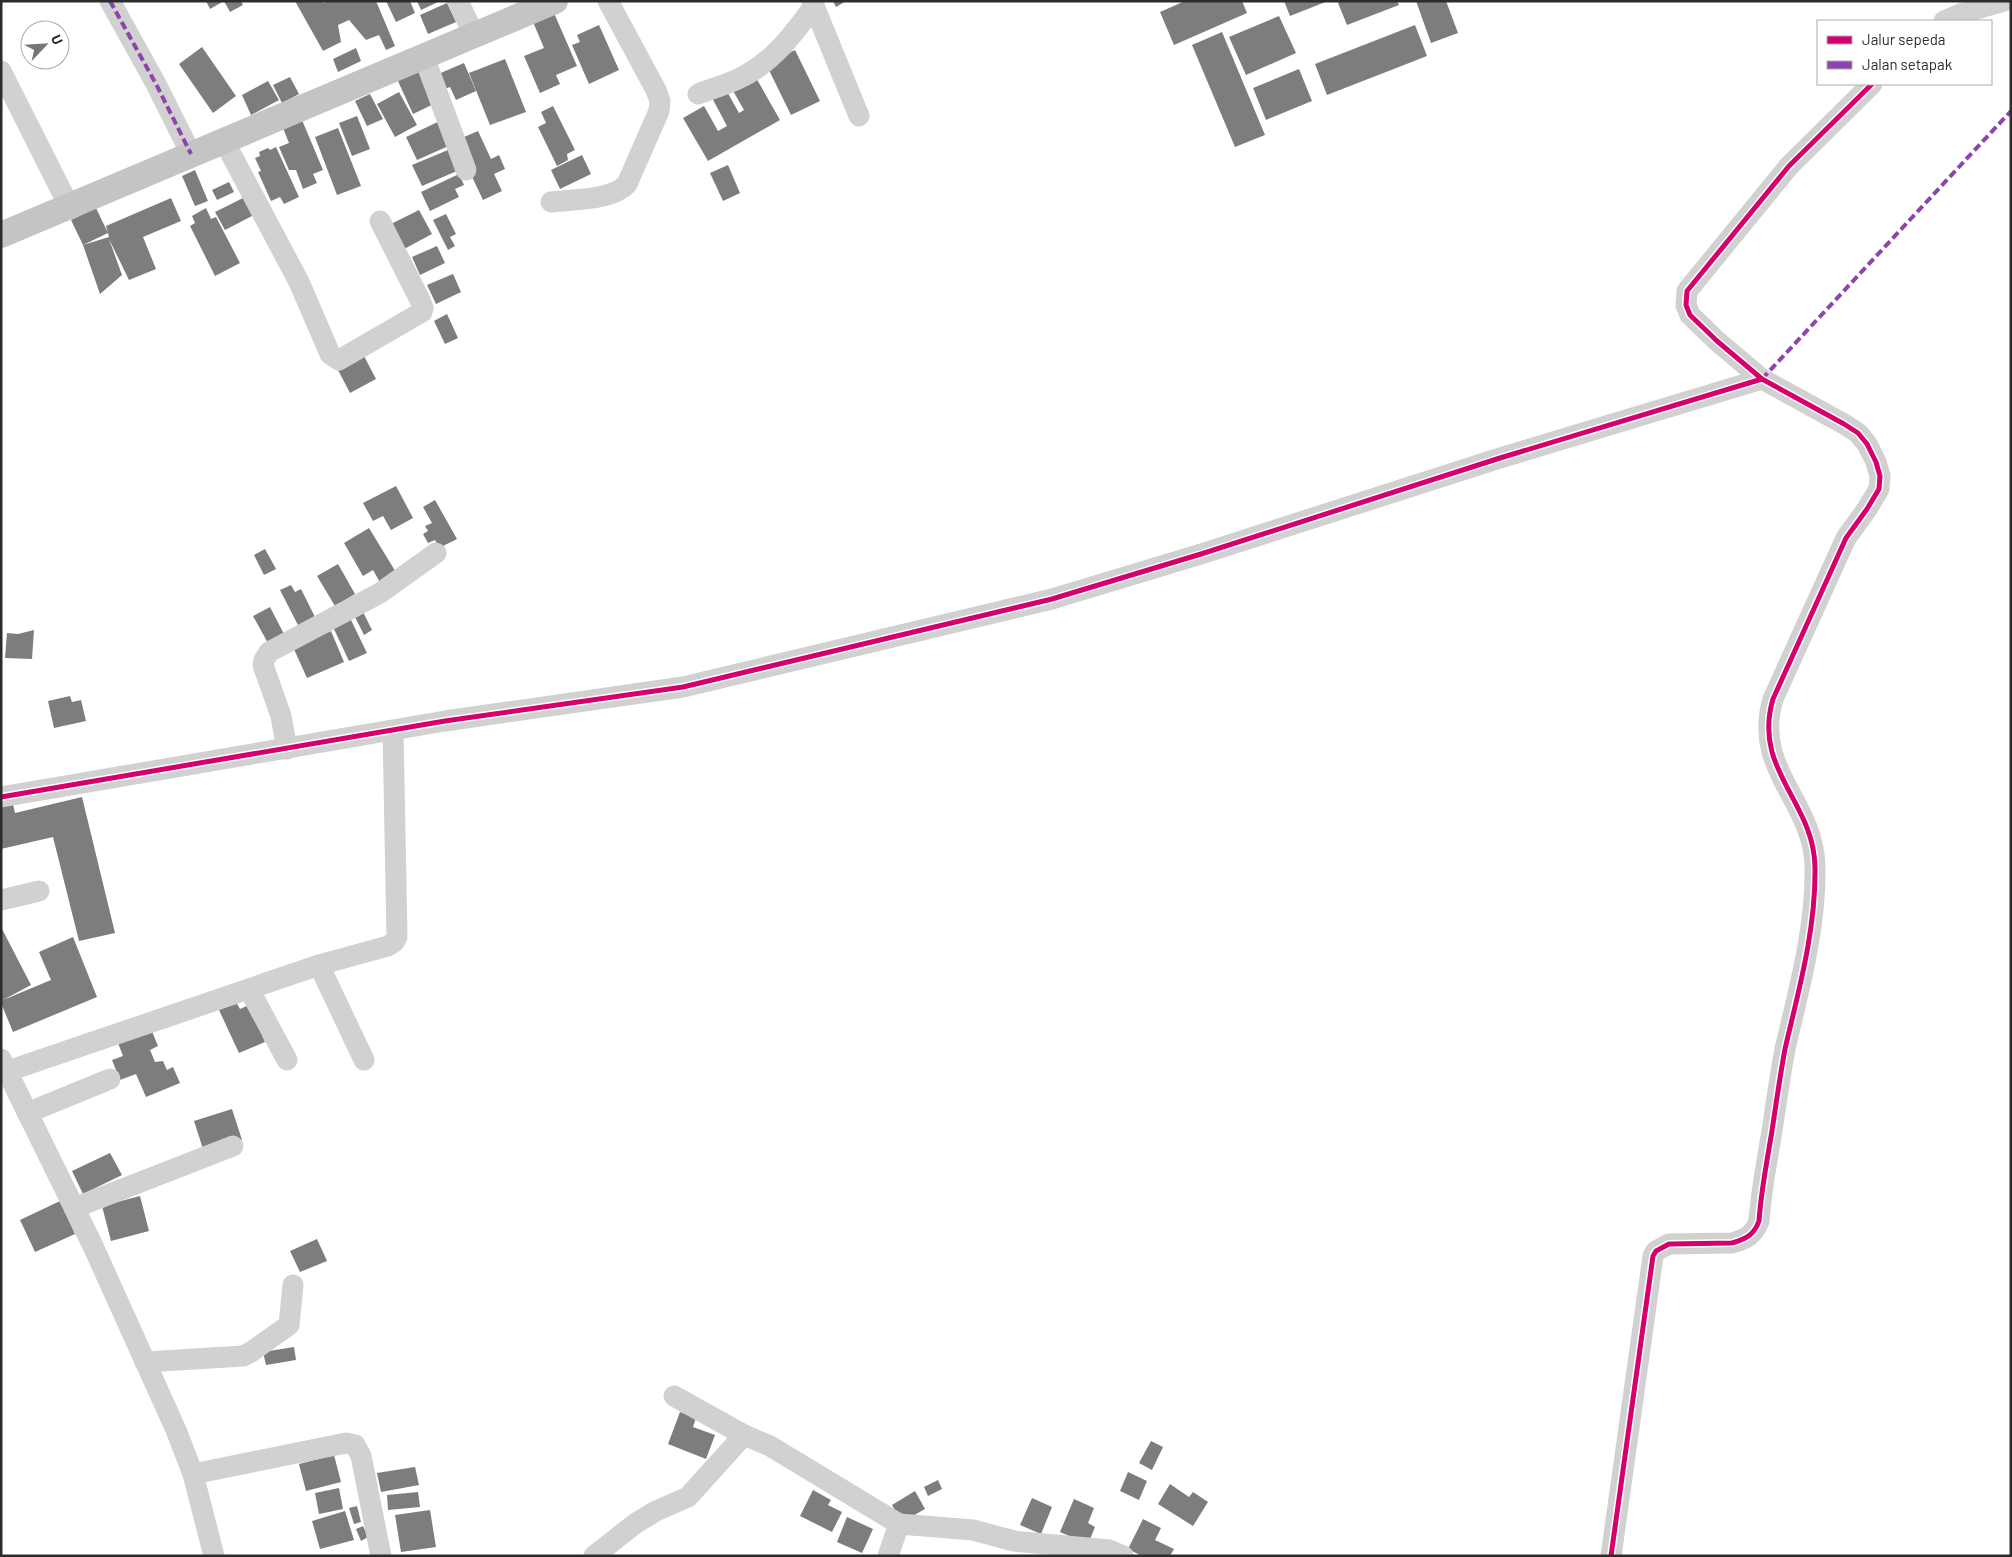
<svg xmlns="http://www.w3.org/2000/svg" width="2012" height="1557" font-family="Barlow,sans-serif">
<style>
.building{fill:#7d7d7d}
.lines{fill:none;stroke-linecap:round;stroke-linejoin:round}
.minor{stroke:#d1d1d1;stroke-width:21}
.major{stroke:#c4c4c4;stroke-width:26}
.quiet{stroke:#8e44ad;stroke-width:4;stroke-dasharray:8 4;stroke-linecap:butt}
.cycleway-casing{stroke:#fff;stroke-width:8}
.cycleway{stroke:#d6006c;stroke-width:5}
</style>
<rect width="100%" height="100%" fill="#fff"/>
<g class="building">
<polygon points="206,1 224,1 210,9"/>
<polygon points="224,1 241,1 243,5 230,12"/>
<polygon points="295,1 323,1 324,3 327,1 376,1 395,46 386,50 379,35 366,40 349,20 338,25 341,42 323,51"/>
<polygon points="386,1 410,1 415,13 396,22"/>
<polygon points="417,1 440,1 421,10"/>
<polygon points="833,1 846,1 836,7"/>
<polygon points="1185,1 1242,1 1247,13 1174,45 1160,12"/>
<polygon points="1284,1 1328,1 1290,16"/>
<polygon points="1341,1 1397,1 1399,5 1347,25 1338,3"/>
<polygon points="1416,1 1446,1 1458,33 1431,43"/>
<polygon points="447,3 456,22 428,34 420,15"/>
<polygon points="554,13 577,66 556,75 560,84 540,93 524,56 544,48 533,22"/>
<polygon points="1279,16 1296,53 1246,75 1229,37"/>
<polygon points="599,25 619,70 589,84 572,45 580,42 577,35"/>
<polygon points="1415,25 1427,56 1327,95 1315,64"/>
<polygon points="1222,32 1265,135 1235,147 1192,45"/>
<polygon points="202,47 236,96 213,113 179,64"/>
<polygon points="356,48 361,61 338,72 333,59"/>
<polygon points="795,50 820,101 791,115 766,64"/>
<polygon points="505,59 526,112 490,125 469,73"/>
<polygon points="464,63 476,91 456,100 450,87 442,90 436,75"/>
<polygon points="423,68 438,102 413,114 397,79"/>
<polygon points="1299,69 1312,101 1266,120 1253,88"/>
<polygon points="755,76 780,120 708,161 683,118 704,106 718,131 727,126 711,96 725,88 739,113 744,110 732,89"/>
<polygon points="290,77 299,94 282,103 273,85"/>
<polygon points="268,81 279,100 251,115 242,95"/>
<polygon points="399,92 417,125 395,137 377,104"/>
<polygon points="370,94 383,119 367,126 355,101"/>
<polygon points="553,106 575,150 567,154 568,160 557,166 538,127 546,123 541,112"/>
<polygon points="357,116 370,149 352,156 339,123"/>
<polygon points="302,120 323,170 313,174 317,183 303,189 296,170 289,170 279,147 289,143 283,128"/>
<polygon points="442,120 453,144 417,160 406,137"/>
<polygon points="338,128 361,186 337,195 315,137"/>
<polygon points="478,131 491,159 499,155 505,169 494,174 502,191 483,200 455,141"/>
<polygon points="276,147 299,197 284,204 280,197 271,201 258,172 261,171 255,158 260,156 259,152 268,148 270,150"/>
<polygon points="448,150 457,171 422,186 412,165"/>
<polygon points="582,155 591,174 560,189 551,170"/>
<polygon points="728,165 740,193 723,201 710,173"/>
<polygon points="195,170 208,201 195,206 182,176"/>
<polygon points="459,174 464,185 455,189 459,197 430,211 421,192"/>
<polygon points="229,182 234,192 217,200 212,190"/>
<polygon points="245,197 254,215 225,230 215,212"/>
<polygon points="171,198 181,221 143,237 156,269 129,280 109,239 122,275 100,294 83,245 109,237 108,233 83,245 71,220 96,208 108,233 106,226"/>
<polygon points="206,208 211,219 216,217 240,263 215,276 190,226 195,223 192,216"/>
<polygon points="419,210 432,234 404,249 391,224"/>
<polygon points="446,214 456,234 450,237 455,246 448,250 433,220"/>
<polygon points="437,246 445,263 420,275 412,257"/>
<polygon points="453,274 461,292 436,304 427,285"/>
<polygon points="447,314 458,338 445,344 434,321"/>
<polygon points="364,356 376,379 350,393 338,370"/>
<polygon points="396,486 413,518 391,530 383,516 373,521 363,503"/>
<polygon points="435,500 457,539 439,548 435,540 428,543 423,534 428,531 425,526 432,523 423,507"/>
<polygon points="369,528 397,574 381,584 373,570 363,576 344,543"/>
<polygon points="265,549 276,569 264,575 254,555"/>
<polygon points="338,564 355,594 335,606 317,576"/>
<polygon points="291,585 295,592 301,589 317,621 300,629 280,590"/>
<polygon points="270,607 285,636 269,645 253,616"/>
<polygon points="362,610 372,630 364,635 354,615"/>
<polygon points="350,618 367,653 349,661 333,627"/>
<polygon points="34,630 32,659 5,658 7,633 18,634"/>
<polygon points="331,631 344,662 307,678 293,647"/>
<polygon points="70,696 72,702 81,700 86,721 54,728 48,701"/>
<polygon points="82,797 115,933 79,941 53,837 1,849 1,807 13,804 15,813"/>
<polygon points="1,927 31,985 3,1000 51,980 39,952 73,937 97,997 13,1032 1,1003"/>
<polygon points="236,1002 240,1009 249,1005 265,1042 239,1053 219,1010"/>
<polygon points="151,1029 158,1046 150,1050 155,1062 163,1061 167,1070 173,1067 180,1083 146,1097 136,1074 120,1080 112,1060 123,1056 118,1043"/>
<polygon points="232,1109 242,1140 204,1152 194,1121"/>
<polygon points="110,1153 122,1175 83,1194 72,1171"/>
<polygon points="140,1196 149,1231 111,1241 102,1206"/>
<polygon points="60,1201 75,1234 35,1252 20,1220"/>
<polygon points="317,1239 327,1261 300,1272 290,1251"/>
<polygon points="294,1347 296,1360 266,1365 263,1352"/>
<polygon points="680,1412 696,1418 693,1427 715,1435 706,1459 668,1444"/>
<polygon points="1151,1441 1163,1447 1152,1470 1139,1463"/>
<polygon points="334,1455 341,1482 306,1491 299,1464"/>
<polygon points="415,1467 419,1485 381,1492 377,1473"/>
<polygon points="1128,1472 1147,1481 1139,1500 1120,1491"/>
<polygon points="938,1480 942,1489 928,1496 924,1487"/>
<polygon points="1170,1484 1189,1497 1193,1492 1208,1502 1193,1526 1158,1504"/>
<polygon points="339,1488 343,1509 319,1514 315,1493"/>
<polygon points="813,1490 831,1500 828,1505 842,1512 832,1532 800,1516"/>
<polygon points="915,1491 925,1509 902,1522 892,1505"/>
<polygon points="418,1492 420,1507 388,1510 387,1495"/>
<polygon points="1032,1498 1052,1507 1041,1534 1020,1525"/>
<polygon points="1074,1499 1094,1508 1088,1523 1095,1527 1088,1544 1060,1532"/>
<polygon points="357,1506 361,1522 354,1524 349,1508"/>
<polygon points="430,1510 436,1547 401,1552 395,1515"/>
<polygon points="345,1511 354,1540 320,1549 312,1521"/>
<polygon points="847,1517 873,1529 862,1553 837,1542"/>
<polygon points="1143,1519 1161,1528 1155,1540 1174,1549 1170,1556 1142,1556 1128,1549"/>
<polygon points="363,1526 368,1537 361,1541 356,1529"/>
</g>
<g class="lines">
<g class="minor">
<polyline points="110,1 156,84 191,154"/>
<polyline points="458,1 474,35"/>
<polyline points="812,1 859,116"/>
<polyline points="1944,21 1960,14 2004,1"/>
<polyline points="424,57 466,170"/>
<polyline points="1,71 69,206"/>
<path d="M698 94C711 89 725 85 738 79 771 64 793 35 814 6"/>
<polyline points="224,141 299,282 330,354 339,360 422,312 423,308 420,300 380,221"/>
<path d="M551 202C573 199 611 201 627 184L659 111 660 101 656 90 608 1"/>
<polyline points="287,749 281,716 263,665 264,660 269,652 380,593 436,553"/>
<polyline points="1,797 445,721 683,687 1052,599 1201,554 1500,458 1762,379"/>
<polyline points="1,900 39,891"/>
<polyline points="319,965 364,1060"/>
<polyline points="249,989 287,1060"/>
<polyline points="1,1059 93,1246 176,1430 193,1474 214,1556"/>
<polyline points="8,1071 319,965 388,946 394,942 397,937 393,731"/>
<polyline points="27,1113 110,1079"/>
<polyline points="74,1208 233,1146"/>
<polyline points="145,1362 243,1356 251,1352 289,1325 293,1285"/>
<polyline points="674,1396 744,1435"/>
<polyline points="193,1474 346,1443 355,1445 361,1456 381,1556"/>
<polyline points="594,1556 636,1523 656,1511 688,1497 744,1435 770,1446 899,1524"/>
<polyline points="888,1556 899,1524 973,1530 1014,1541 1109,1550 1123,1556"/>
<path d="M1611 1556 1653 1256 1656 1251 1669 1244 1732 1243C1746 1239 1754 1235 1759 1221 1761 1191 1767 1161 1772 1131 1776 1104 1780 1076 1785 1049 1799 989 1816 929 1815 867 1814 801 1752 770 1773 699L1846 538 1867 509 1879 489 1880 476 1876 462 1867 444 1858 433 1844 424 1762 379 1717 341 1690 315 1686 305 1687 291 1789 166 1872 84"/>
</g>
<polyline class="major" points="1,235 555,1"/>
<g class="quiet">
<polyline points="110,1 156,84 191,154"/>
<polyline points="1762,379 2011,111"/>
</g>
<g class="cycleway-casing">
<g id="cycleway">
<polyline points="1,797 445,721 683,687 1052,599 1201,554 1500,458 1762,379"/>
<path d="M1611 1556 1653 1256 1656 1251 1669 1244 1732 1243C1746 1239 1754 1235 1759 1221 1761 1191 1767 1161 1772 1131 1776 1104 1780 1076 1785 1049 1799 989 1816 929 1815 867 1814 801 1752 770 1773 699L1846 538 1867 509 1879 489 1880 476 1876 462 1867 444 1858 433 1844 424 1762 379 1717 341 1690 315 1686 305 1687 291 1789 166 1872 84"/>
</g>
</g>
<use href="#cycleway" class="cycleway"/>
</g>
<rect width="2012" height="1557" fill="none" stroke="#2c2c2c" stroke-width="5"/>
<rect x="1817" y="20" width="175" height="65" fill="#ffffff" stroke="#ababab"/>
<rect x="1827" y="36" width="25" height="8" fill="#d6006c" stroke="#ababab"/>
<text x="1862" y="45" font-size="15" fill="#2c2c2c">Jalur sepeda</text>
<rect x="1827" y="61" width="25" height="8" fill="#8e44ad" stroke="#ababab"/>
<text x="1862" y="70" font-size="15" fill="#2c2c2c">Jalan setapak</text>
<g transform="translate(45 45) rotate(65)"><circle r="24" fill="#ffffff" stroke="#ababab"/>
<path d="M0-4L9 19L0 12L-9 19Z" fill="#767676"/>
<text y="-8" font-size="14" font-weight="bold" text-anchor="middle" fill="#2c2c2c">U</text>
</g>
</svg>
